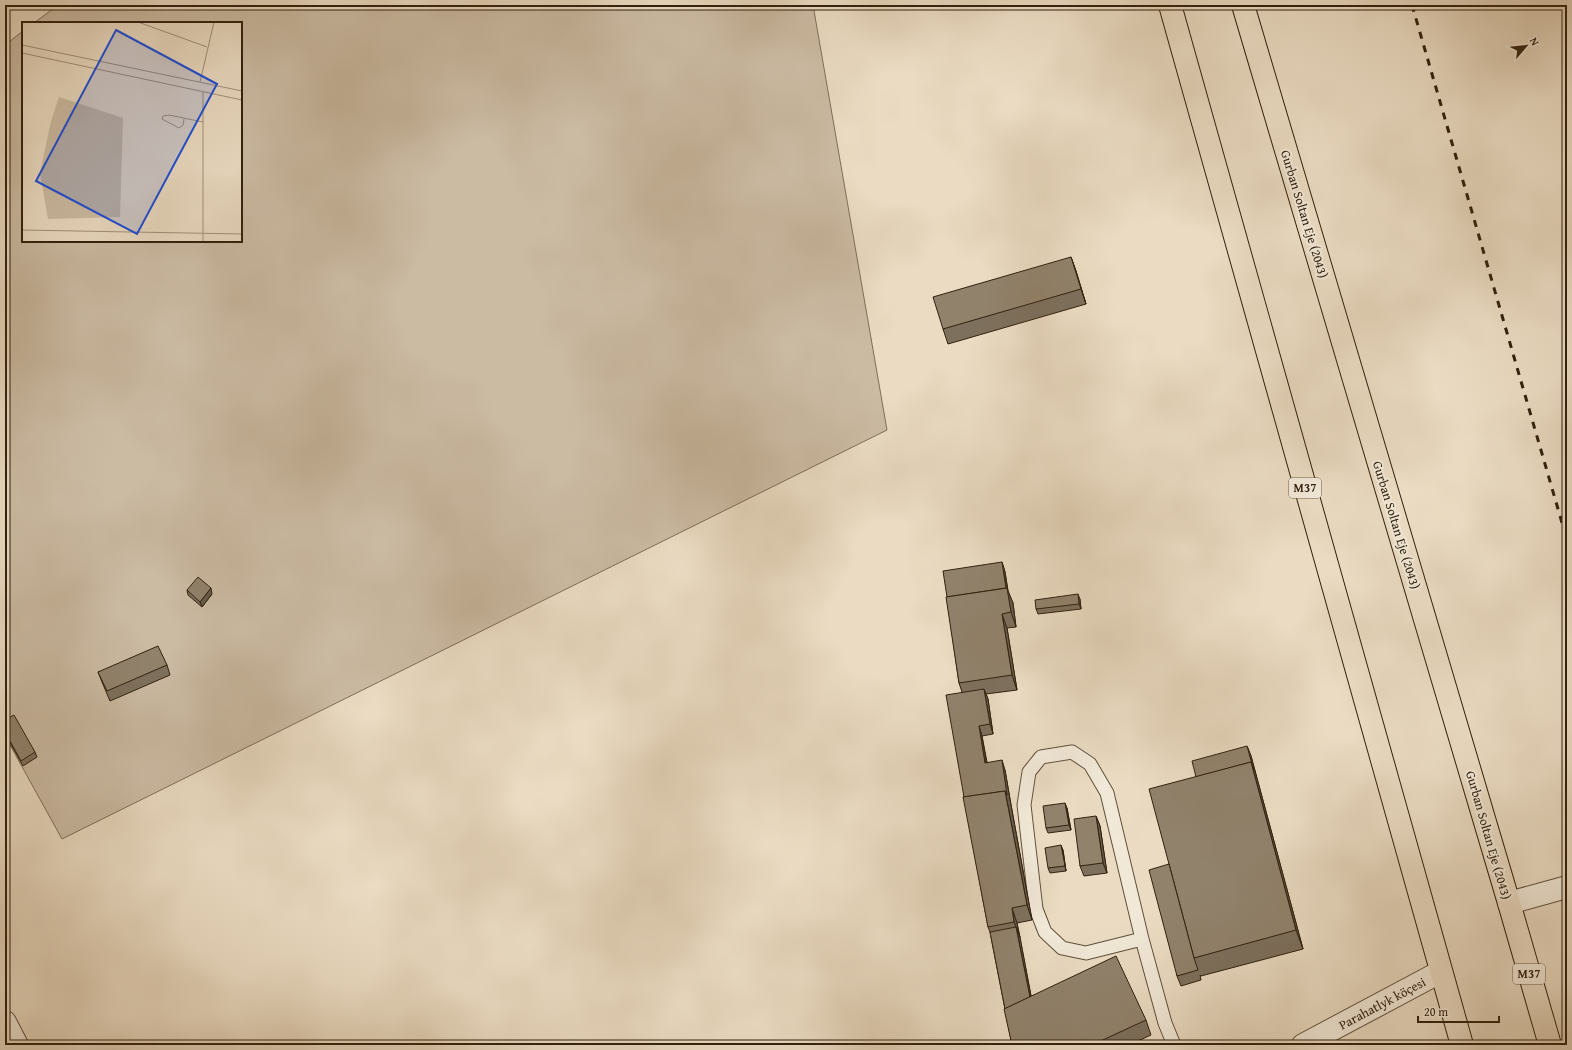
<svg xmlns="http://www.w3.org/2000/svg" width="1572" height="1050" font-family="'Gentium Book Plus',serif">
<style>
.green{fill:#cbbba3;stroke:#7e6e58}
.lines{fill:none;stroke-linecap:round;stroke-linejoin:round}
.service-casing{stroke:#5f503b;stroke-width:15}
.minor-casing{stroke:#5f503b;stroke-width:24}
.tertiary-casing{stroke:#5f503b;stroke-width:24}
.trunk-casing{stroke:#31210e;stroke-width:24}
.service{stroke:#f1e8d7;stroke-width:13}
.minor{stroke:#f1e8d7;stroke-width:22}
.tertiary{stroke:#f1e8d7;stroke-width:22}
.trunk{stroke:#eadbc2;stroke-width:22}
.rail{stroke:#31210e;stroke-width:3;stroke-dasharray:7 7;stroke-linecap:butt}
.wall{fill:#7d705d;stroke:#31210e}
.shaded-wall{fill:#665b4c;stroke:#31210e}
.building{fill:#91826c;stroke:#31210e}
.labels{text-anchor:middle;stroke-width:4;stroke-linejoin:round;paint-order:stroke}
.shield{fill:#f1e8d7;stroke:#6b5d4a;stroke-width:1}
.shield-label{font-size:12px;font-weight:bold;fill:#31210e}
.street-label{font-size:13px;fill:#31210e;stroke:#f1e8d7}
.inset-road{fill:none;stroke:#a0917a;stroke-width:1}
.view{fill:#1d4ed8;fill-opacity:0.15;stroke:#1d4ed8;stroke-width:2}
.inset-edge{fill:none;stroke:#31210e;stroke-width:2}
</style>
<rect width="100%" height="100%" fill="#eadbc2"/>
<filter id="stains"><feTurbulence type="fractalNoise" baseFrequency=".005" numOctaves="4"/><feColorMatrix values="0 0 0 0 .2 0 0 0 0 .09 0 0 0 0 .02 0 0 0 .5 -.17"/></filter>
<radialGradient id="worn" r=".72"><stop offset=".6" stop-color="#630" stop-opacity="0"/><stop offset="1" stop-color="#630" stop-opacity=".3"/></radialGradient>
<polygon class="green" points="58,5 813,5 887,430 62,839 5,736 5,45 23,31 23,241 241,241 241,23 34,23"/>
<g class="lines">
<g class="service-casing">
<polyline id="service" points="1142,939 1086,953 1062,948 1045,932 1036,909 1024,805 1029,772 1041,757 1072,752 1090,764 1107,793 1142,939 1165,1023 1174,1045"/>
</g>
<g class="minor-casing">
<g id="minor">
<polyline points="1509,903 1567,887"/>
<polyline points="5,1022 17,1045"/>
</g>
</g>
<g class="tertiary-casing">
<polyline id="tertiary" points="1303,1045 1440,972"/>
</g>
<g class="trunk-casing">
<g id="trunk">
<polyline points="1170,5 1462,1045"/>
<polyline points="1243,5 1509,903 1550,1045"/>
</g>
</g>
<use href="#service" class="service"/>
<use href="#minor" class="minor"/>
<use href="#tertiary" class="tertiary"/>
<use href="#trunk" class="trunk"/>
<polyline class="rail" points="1412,5 1567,540"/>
</g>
<g class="wall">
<polygon points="1071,257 1076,271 1086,304 948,344 943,329"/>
<polygon points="1002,562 1005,572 1008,591 1013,603 1016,627 1007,628 1017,690 986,694 988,699 993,734 982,736 987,762 1005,770 1011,805 1032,920 1017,923 1031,996 1146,1020 1151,1035 1129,1045 1012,1045 990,932 988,927 964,797 962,692 959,683 947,597"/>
<polygon points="187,590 212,594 202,607 188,595"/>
<polygon points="1080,599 1081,609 1038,614 1036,609"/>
<polygon points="167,665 170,675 110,701 102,682 98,672"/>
<polygon points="5,720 35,752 37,757 23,766 5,734"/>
<polygon points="1247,746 1251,756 1303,949 1201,976 1200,975 1201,980 1181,986 1177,976 1169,864"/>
<polygon points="1067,808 1071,830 1048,833 1046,828"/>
<polygon points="1096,816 1100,826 1107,873 1084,876 1080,866"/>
<polygon points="1063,850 1066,871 1050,873 1048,868"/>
</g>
<g class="shaded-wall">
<polygon points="1071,257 1076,271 1086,304 1081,289"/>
<polygon points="1002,562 1005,572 1008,591 1013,603 1016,627 1011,612 1007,593"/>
<polygon points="211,588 212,594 202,607 200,602"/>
<polygon points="1078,594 1080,599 1081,609 1079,604"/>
<polygon points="1002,614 1007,628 1017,690 1012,675"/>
<polygon points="984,689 988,699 993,734 990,724"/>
<polygon points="979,726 982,736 988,773 985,763"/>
<polygon points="1247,746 1251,756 1303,949 1296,930 1251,762"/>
<polygon points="1002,760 1005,770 1011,805 1032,920 1027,905 1005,791"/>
<polygon points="1065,803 1067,808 1071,830 1069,825"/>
<polygon points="1096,816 1100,826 1107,873 1103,863"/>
<polygon points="1061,845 1063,850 1066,871 1065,866"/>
<polygon points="1012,908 1017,923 1020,937 1014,922"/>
<polygon points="1016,927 1020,937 1034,1012 1031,1002"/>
</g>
<g class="building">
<polygon points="1071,257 1081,289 943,329 933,297"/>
<polygon points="1002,562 1006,588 947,597 943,571"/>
<polygon points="198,577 211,588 200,602 187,590"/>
<polygon points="1007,588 1011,612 1002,614 1012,675 959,683 946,597"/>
<polygon points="1078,594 1079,604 1036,609 1035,600"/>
<polygon points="158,646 167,665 107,691 98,672"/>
<polygon points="984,689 990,724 979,726 985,763 1002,760 1007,795 1005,791 964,797 946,695"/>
<polygon points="14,715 35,752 21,761 5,732 5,720"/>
<polygon points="1247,746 1254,771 1251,762 1196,777 1192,761"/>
<polygon points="1251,762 1296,930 1194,958 1149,789"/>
<polygon points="1005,791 1027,905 1012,908 1014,922 988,927 963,797"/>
<polygon points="1065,803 1069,825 1046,828 1043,806"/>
<polygon points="1096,816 1103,863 1080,866 1074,819"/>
<polygon points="1061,845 1065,866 1048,868 1045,848"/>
<polygon points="1169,864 1194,958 1198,970 1177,976 1149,870"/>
<polygon points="1016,927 1030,997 1005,1009 990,932"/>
<polygon points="1116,956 1146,1020 1092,1045 1012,1045 1004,1009"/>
</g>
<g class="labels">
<g class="shield">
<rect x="1289" y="478" width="32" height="20" rx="3"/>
<rect x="1513" y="964" width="32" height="20" rx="3"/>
</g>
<g class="shield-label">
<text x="1305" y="492">M37</text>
<text x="1529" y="978">M37</text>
</g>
<g class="street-label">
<text transform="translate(1305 214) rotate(73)" y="5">Gurban Soltan Eje (2043)</text>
<text transform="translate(1397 525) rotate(73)" y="5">Gurban Soltan Eje (2043)</text>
<text transform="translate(1489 835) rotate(74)" y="5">Gurban Soltan Eje (2043)</text>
<text transform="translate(1382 1003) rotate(-28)" y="5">Parahatlyk köçesi</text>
</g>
</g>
<g transform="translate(22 22)">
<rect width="220" height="220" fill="#eadbc2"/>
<path d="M37 75 101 96 98 195 26 197 18 151 29 99Z" fill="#cbbba3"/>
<path class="inset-road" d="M116 0 185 25M0 23 220 69M0 31 220 78M178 60 192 0M181 70V220M162 97 161 103 157 106 140 97 141 94 147 93 181 100M0 208 220 212"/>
<path class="view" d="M94 8 195 62 115 212 14 159Z"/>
<rect width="220" height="220" class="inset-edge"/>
</g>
<rect width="1572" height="1050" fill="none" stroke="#eadbc2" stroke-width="20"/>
<rect x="6" y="6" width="1560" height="1038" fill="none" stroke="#31210e" stroke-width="2"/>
<rect x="10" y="10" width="1552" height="1030" fill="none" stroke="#31210e"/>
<g transform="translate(1526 46) rotate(62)" stroke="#f1e8d7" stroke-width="3" paint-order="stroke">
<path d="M0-3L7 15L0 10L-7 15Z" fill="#31210e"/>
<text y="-6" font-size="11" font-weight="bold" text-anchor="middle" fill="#31210e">N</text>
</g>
<path d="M1418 1016v6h81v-6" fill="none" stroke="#31210e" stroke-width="2"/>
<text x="1424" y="1016" font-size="12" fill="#31210e" stroke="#f1e8d7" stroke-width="3" paint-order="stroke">20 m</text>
<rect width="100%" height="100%" filter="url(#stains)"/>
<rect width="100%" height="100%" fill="url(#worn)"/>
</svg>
